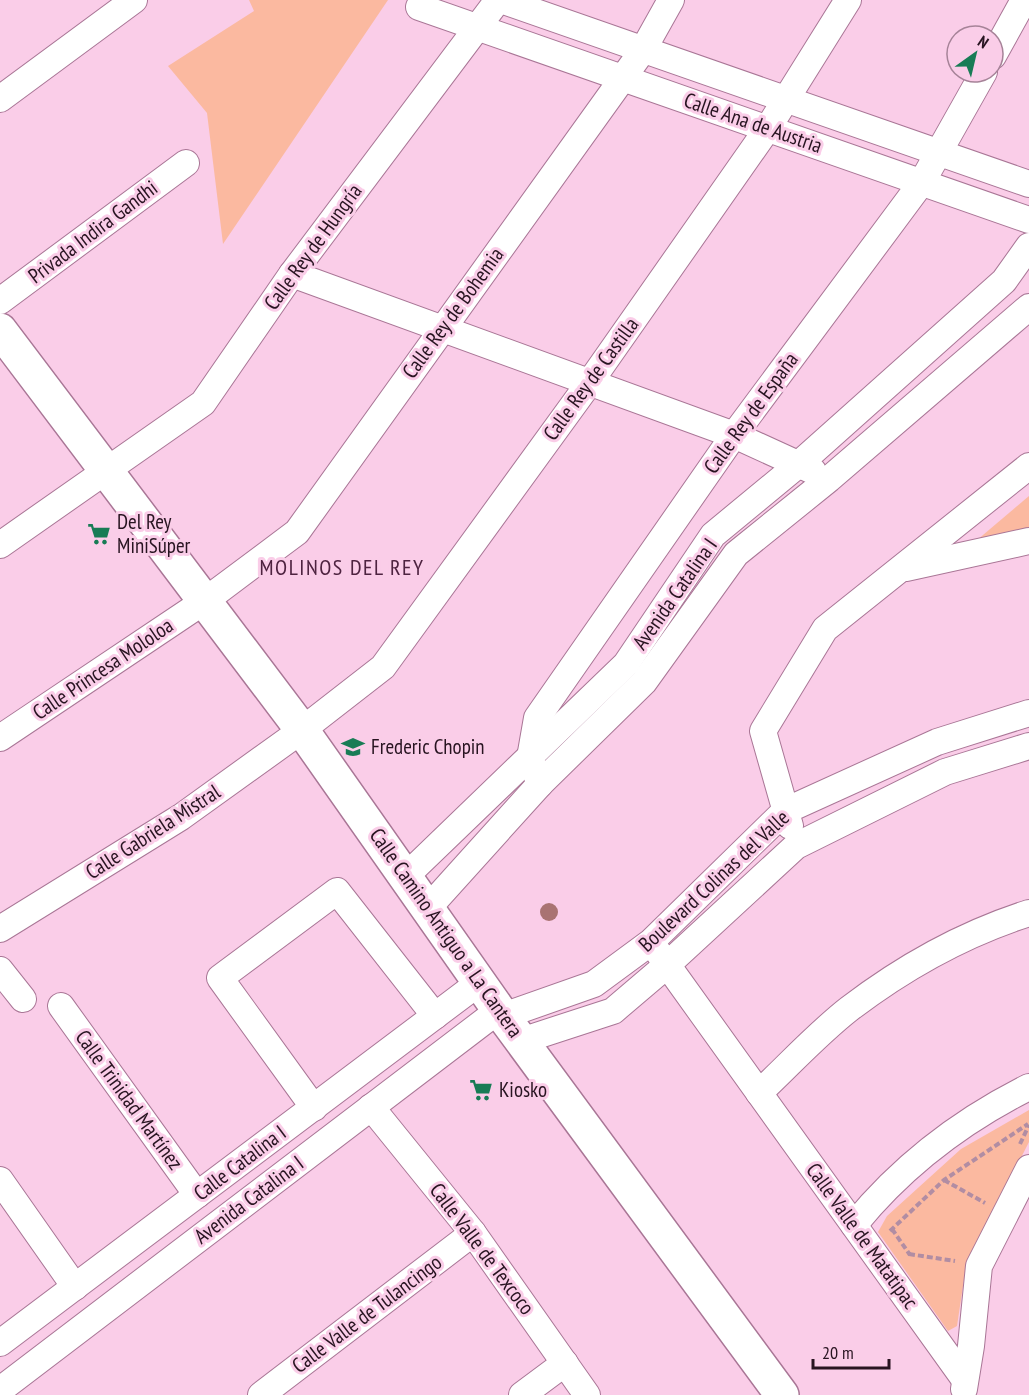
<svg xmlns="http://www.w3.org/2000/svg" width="1029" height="1395" font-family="'PT Sans Narrow',sans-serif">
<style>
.green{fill:#fbb9a0}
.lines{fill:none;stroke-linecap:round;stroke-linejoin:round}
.minor-casing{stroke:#a97696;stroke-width:28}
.tertiary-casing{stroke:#a97696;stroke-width:36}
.path{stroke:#b18da3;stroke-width:4;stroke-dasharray:6 3;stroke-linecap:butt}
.minor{stroke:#fff;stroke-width:26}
.tertiary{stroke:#fff;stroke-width:33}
.tree{fill:#a97372}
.labels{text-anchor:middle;stroke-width:6;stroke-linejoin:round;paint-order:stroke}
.street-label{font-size:21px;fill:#281421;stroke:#facde8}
.poi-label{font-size:21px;fill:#281421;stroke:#facde8;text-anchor:start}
.neighbourhood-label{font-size:22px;letter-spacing:1.5px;fill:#4e2340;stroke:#facde8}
</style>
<rect width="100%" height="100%" fill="#facde8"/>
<g class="green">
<polygon points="249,0 388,0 223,244 207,113 168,66 254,11"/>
<polygon points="1029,496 1029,532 970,546"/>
<polygon points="1029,1110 1029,1142 966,1266 957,1326 948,1331 878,1232 887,1216 961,1149"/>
</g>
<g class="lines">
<g class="minor-casing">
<g id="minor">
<polyline points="501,0 1029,184"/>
<polyline points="419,7 1029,220"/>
<polyline points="993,56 1024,0"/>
<polyline points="0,99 134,0"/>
<polyline points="292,274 734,435 813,471"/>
<polyline points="0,301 186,163"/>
<polyline points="0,545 203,403 292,274 498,0"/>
<polyline points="906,568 1029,541"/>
<polyline points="0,738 206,600 297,532 643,50 671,0"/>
<polyline points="540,784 530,758 537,718 734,435 922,182 984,72"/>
<polyline points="790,826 763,731 825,629 1029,466"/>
<polyline points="406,876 626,664 713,535 799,464 1004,281 1029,246"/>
<polyline points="429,907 540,784 644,682 736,554 829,479 1029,307"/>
<polyline points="0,929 181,817 302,730 383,667 590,382 768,128 848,0"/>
<polyline points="658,952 965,1380"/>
<polyline points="0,970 23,999"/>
<polyline points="61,1006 197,1195"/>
<polyline points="503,1016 594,984 651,942 785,811 937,742 1029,713"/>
<polyline points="521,1041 613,1011 667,965 796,846 945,772 1029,746"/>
<path d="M759 1093C789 1065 817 1034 849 1009 904 967 963 934 1029 913"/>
<polyline points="371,1107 473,1233 587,1395"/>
<polyline points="314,1108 220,978 337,891 435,1016"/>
<polyline points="0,1180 75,1287"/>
<path d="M854 1225C902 1166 961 1121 1029 1087"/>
<polyline points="0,1343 480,982"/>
<polyline points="964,1389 971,1346 979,1266 1029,1168"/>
<polyline points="0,1390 499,1010"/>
<polyline points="261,1395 473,1233"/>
<polyline points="522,1395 565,1363"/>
</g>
</g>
<g class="tertiary-casing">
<polyline id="tertiary" points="0,330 302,730 503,1016 782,1395"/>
</g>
<g class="path">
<polyline points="1020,1144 1029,1125"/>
<polyline points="944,1180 985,1203"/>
<polyline points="892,1229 910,1255"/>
<polyline points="890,1231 944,1180 1028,1124"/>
<polyline points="909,1254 955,1261"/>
</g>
<use href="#minor" class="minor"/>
<use href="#tertiary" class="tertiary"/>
</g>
<circle class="tree" cx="549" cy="912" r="9"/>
<defs>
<g id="supermarket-bare" transform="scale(1.8)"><path d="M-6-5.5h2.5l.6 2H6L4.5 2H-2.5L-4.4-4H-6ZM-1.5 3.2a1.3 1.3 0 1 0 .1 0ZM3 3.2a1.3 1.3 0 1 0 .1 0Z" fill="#187c55" stroke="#facde8" stroke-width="2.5" paint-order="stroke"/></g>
<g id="school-bare" transform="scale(1.8)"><path d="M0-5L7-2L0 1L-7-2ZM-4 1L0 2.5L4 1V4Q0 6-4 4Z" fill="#187c55" stroke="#facde8" stroke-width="2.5" paint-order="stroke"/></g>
</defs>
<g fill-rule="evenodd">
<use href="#supermarket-bare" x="99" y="534"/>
<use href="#school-bare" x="353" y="747"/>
<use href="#supermarket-bare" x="481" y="1090"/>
</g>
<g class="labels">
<g class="street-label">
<text transform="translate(753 123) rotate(19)" y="7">Calle Ana de Austria</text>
<text transform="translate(93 232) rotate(-37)" y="7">Privada Indira Gandhi</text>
<text transform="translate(313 247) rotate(-54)" y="7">Calle Rey de Hungría</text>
<text transform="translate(453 313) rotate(-54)" y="7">Calle Rey de Bohemia</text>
<text transform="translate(591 379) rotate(-54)" y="7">Calle Rey de Castilla</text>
<text transform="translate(751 413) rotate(-54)" y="7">Calle Rey de España</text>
<text transform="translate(675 594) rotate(-55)" y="7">Avenida Catalina I</text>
<text transform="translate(103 669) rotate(-34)" y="7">Calle Princesa Mololoa</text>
<text transform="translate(153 832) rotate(-33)" y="7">Calle Gabriela Mistral</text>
<text transform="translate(714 881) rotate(-43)" y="7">Boulevard Colinas del Valle</text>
<text transform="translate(446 933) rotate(55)" y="7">Calle Camino Antiguo a La Cantera</text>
<text transform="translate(129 1100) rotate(54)" y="7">Calle Trinidad Martínez</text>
<text transform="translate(240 1163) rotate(-37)" y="7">Calle Catalina I</text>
<text transform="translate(249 1200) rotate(-37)" y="7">Avenida Catalina I</text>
<text transform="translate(862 1236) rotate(54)" y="7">Calle Valle de Matatipac</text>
<text transform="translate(482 1249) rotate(53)" y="7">Calle Valle de Texcoco</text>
<text transform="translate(367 1314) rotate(-37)" y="7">Calle Valle de Tulancingo</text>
</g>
<g class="poi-label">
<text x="117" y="529">Del Rey<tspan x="117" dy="24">MiniSúper</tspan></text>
<text x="371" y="754">Frederic Chopin</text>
<text x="499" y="1097">Kiosko</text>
</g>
<g class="neighbourhood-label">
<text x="342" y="575">MOLINOS DEL REY</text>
</g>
</g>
<g transform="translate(975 54) rotate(34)"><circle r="28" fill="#facde8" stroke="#a68398" stroke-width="1.5"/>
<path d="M0-4.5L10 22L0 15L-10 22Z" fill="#187c55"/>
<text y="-9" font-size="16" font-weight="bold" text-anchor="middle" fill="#281421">N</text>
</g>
<path d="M813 1359v9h76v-9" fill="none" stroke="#281421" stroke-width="3"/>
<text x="822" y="1359" font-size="18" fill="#281421" stroke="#facde8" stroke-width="4.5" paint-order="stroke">20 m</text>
</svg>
